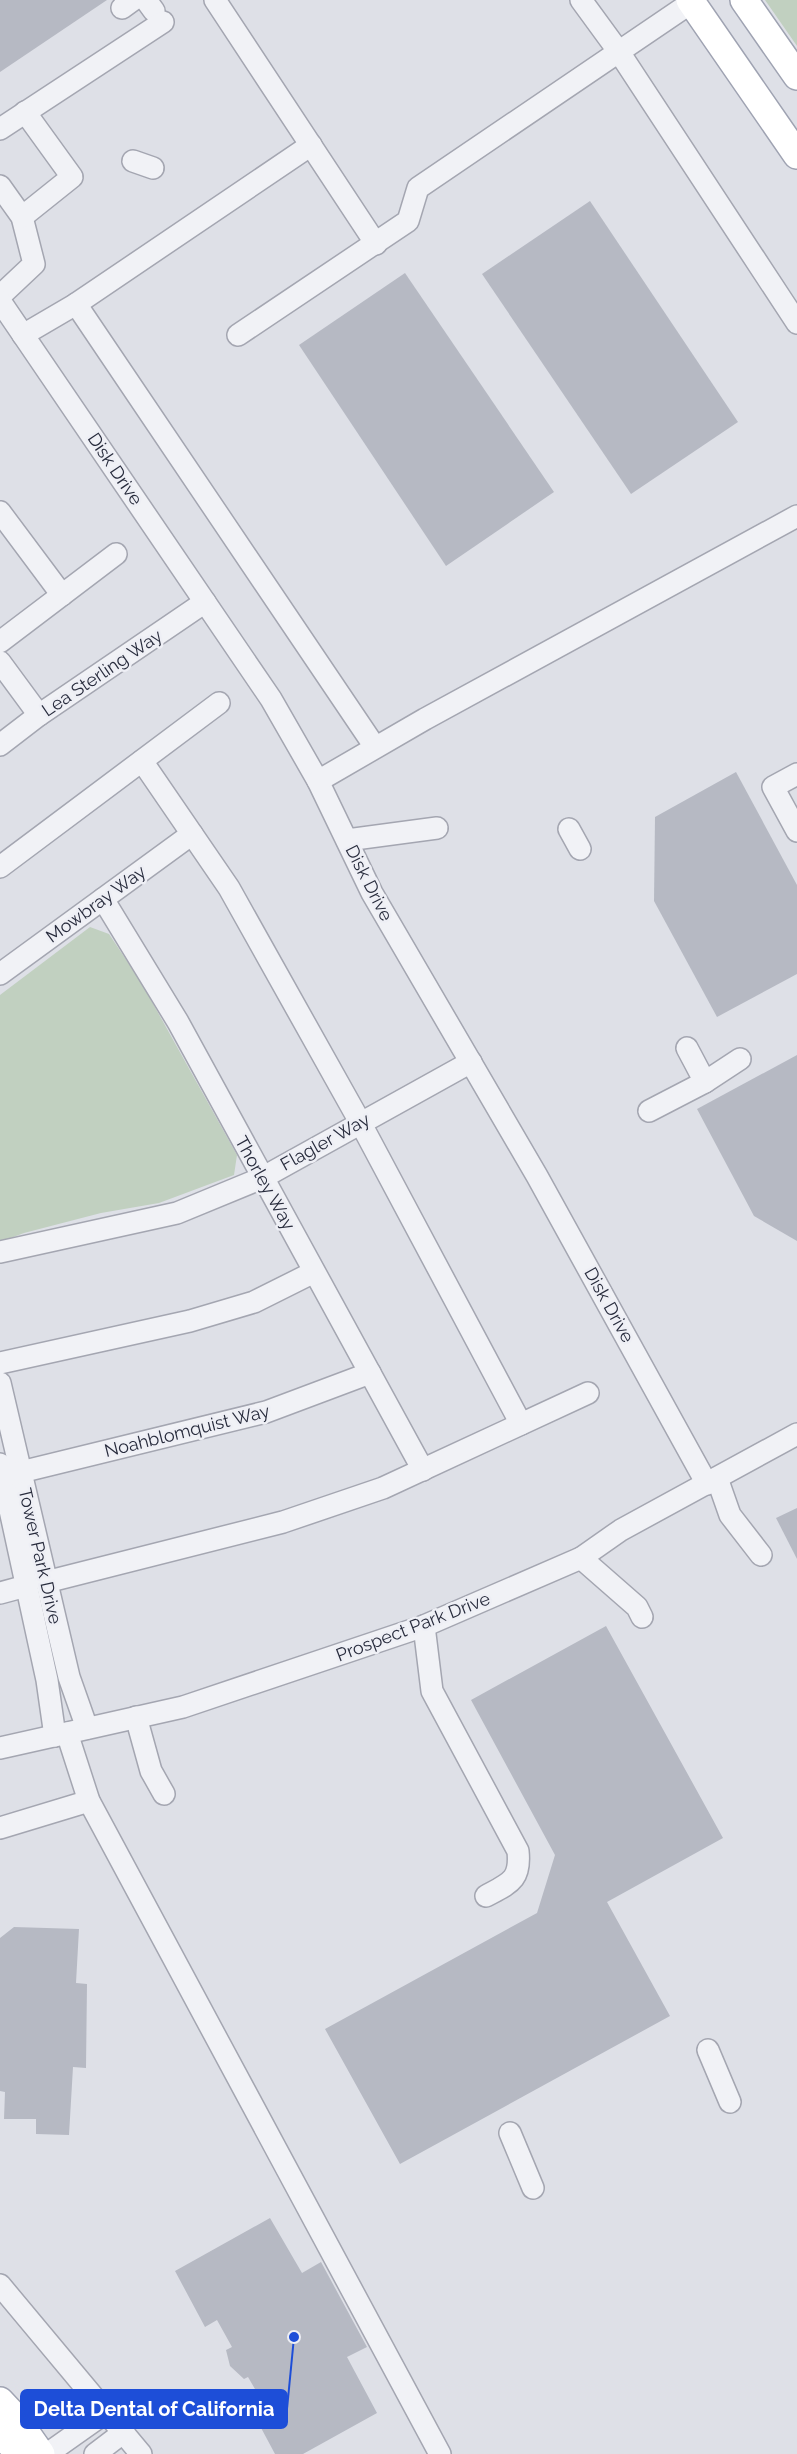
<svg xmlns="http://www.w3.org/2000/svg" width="797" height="2454" font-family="Raleway,sans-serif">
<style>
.green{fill:#c1d0c0}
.building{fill:#b6b9c3}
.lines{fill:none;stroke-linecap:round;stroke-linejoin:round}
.minor-casing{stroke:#a4a6b1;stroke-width:24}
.major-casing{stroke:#9fa3b2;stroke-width:30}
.minor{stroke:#f1f2f6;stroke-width:21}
.major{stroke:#fff;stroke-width:27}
.labels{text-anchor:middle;stroke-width:5;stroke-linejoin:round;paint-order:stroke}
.street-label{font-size:18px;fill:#282c3d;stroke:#eeeff5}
.leader{fill:none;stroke:#1d4ed8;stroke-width:2}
.callout-dot{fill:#1d4ed8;stroke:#eeeff5;stroke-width:2}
.callout{fill:#1d4ed8;stroke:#1d4ed8;stroke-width:2}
.callout-label{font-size:20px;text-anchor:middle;font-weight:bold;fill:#fff}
</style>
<rect width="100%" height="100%" fill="#dee0e7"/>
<g class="green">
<polygon points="765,0 797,0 797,46"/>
<polygon points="90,927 109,934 141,982 237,1155 234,1175 159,1203 101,1213 24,1233 0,1242 0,995"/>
</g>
<g class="building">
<polygon points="0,0 107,0 0,72"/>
<polygon points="590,201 738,422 631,494 482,274"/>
<polygon points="405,273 554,492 446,566 299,345"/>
<polygon points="736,772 797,885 797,974 717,1017 654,901 655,817"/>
<polygon points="797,1055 797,1241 754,1216 697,1109"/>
<polygon points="797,1508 797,1559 776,1518"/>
<polygon points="606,1626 723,1838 607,1902 670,2016 400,2164 325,2029 537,1913 555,1855 471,1700"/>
<polygon points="14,1927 79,1929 76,1983 87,1984 86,2068 73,2067 69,2135 36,2134 36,2119 4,2119 5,2092 0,2091 0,1938"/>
<polygon points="270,2218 302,2273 321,2262 367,2347 347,2357 377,2413 303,2454 275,2454 251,2409 263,2403 248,2377 244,2379 230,2366 226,2350 232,2347 217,2320 205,2327 175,2271"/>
</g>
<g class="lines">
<g class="minor-casing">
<g id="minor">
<polyline points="146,0 154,11"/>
<polyline points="215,0 376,244"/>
<polyline points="581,0 619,52 797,323"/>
<polyline points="122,8 133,0"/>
<polyline points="0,129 163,22"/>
<polyline points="133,161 153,168"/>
<polyline points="0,186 22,217 34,264 0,296"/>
<polyline points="22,217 72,177 25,112"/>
<polyline points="0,301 271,699 318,781 372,893 537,1176 707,1484"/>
<polyline points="76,304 375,747"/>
<polyline points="23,335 76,304 311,145"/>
<polyline points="238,335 408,221 418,188 692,2"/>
<polyline points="0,512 62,595"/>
<polyline points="0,642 116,554"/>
<polyline points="0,662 39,715"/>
<polyline points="0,745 39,715 205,602"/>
<polyline points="142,761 229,888 360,1122 521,1424"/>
<polyline points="797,774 773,787 797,831"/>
<polyline points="318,781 425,719 797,516"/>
<polyline points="569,829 580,849"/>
<polyline points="347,840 437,828"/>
<polyline points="0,867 219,703"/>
<polyline points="103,899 178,1022 423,1470"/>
<polyline points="0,974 192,834"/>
<polyline points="687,1048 705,1082"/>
<polyline points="649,1111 705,1082 740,1059"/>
<polyline points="0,1252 177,1213 262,1178 471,1062"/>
<polyline points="0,1363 190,1321 254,1302 314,1272"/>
<polyline points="0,1383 69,1677 87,1728"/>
<polyline points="0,1464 47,1680 55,1736"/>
<polyline points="0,1477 266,1412 370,1373"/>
<polyline points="717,1478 730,1515 761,1555"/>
<polyline points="581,1558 637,1607 642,1617"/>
<polyline points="46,1582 283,1522 383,1488 588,1393"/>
<polyline points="0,1593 26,1586"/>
<path d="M424 1626 432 1691 518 1851C521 1880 510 1883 486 1896"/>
<polyline points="136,1717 151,1771 164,1794"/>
<polyline points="67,1733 89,1801 440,2454"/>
<polyline points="0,1748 183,1707 424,1626 581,1558 621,1530 797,1434"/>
<polyline points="0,1828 89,1801"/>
<polyline points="708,2050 730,2102"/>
<polyline points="510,2133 533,2188"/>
<polyline points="0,2285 141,2454"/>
<polyline points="47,2454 108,2411"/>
<polyline points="95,2454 124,2432"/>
</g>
</g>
<g class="major-casing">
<g id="major">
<polyline points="690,0 797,155"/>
<polyline points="744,0 797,76"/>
<polyline points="0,2401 15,2417 41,2454"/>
<polyline points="0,2432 19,2454"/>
</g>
</g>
<use href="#minor" class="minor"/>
<use href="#major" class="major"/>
</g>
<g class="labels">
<g class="street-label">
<text transform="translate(115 469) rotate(56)" y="6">Disk Drive</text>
<text transform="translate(102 673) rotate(-34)" y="6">Lea Sterling Way</text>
<text transform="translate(369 883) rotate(63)" y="6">Disk Drive</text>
<text transform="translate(96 904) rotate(-36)" y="6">Mowbray Way</text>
<text transform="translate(325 1142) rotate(-29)" y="6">Flagler Way</text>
<text transform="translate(265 1183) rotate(61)" y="6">Thorley Way</text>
<text transform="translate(609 1305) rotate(61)" y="6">Disk Drive</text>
<text transform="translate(187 1431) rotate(-14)" y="6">Noahblomquist Way</text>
<text transform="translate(40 1556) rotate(77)" y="6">Tower Park Drive</text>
<text transform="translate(413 1627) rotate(-21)" y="6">Prospect Park Drive</text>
</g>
</g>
<path class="leader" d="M294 2337L287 2409"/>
<circle class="callout-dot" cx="294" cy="2337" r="6"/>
<rect class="callout" x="21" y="2390" width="266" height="38" rx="6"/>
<g class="callout-label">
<text x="154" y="2416">Delta Dental of California</text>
</g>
</svg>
